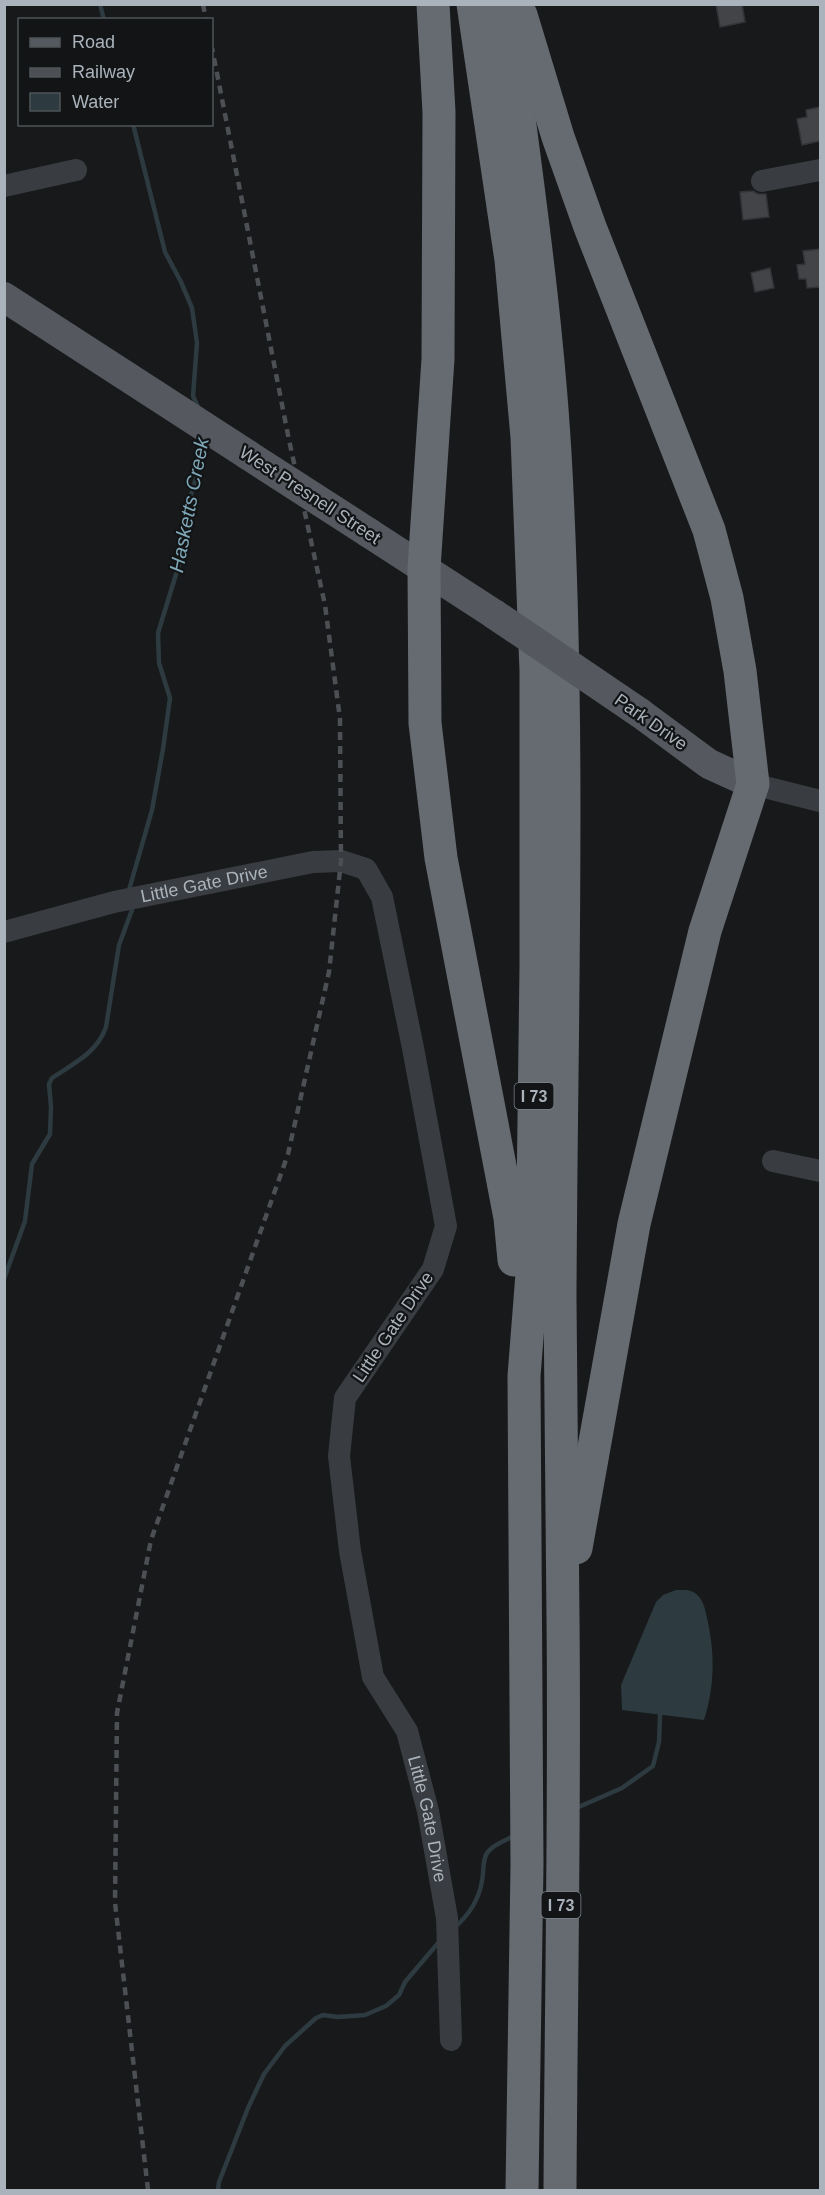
<svg xmlns="http://www.w3.org/2000/svg" width="825" height="2195" font-family="Arial,sans-serif">
<style>
.water{fill:#2d3b40}
.lines{fill:none;stroke-linecap:round;stroke-linejoin:round}
.stream{stroke:#2d3b40;stroke-width:4.5}
.building{fill:#424448;stroke:#323337;stroke-width:1.5}
.minor{stroke:#393c40;stroke-width:22}
.major{stroke:#55595f;stroke-width:30}
.highway{stroke:#656b71;stroke-width:33}
.rail{stroke:#4c5055;stroke-width:4.5;stroke-dasharray:8 6;stroke-linecap:butt}
.major-bridge{stroke:#55595f;stroke-width:30}
.labels{text-anchor:middle;stroke-width:4.5;stroke-linejoin:round;paint-order:stroke}
.shield{fill:#131416;stroke:#7d838a;stroke-width:1.5}
.shield-label{font-size:16px;font-weight:bold;fill:#aab3bb}
.street-label{font-size:18px;fill:#aab3bb;stroke:#131416}
.water-label{font-size:20px;font-style:italic;fill:#7fa8b8;stroke:#131416}
</style>
<rect width="100%" height="100%" fill="#18191b"/>
<path class="water" d="M676 1590C683 1590 689 1589 695 1593 703 1599 705 1608 707 1618 715 1652 715 1686 704 1720L622 1710 621 1685 656 1602 663 1595Z"/>
<g class="lines">
<g class="stream">
<polyline points="100,4 104,20"/>
<polyline points="133,124 165,252 181,282 192,308 197,343 193,396 198,407"/>
<polyline points="129,890 152,810 163,749 170,698 159,663 158,633 181,558 188,505 200,465 204,438"/>
<path d="M4 1279 25 1221 32 1164 50 1134 51 1107 49 1084 52 1078C74 1063 97 1053 106 1027L119 945 132 910"/>
<polyline points="574,1809 622,1788 653,1766 659,1742 660,1715 663,1710"/>
<path d="M454 1928C469 1915 479 1900 482 1881 484 1872 482 1861 487 1853 492 1845 506 1840 514 1836"/>
<polyline points="218,2190 219,2182 248,2108 264,2074 285,2046 316,2018 323,2015 338,2017 365,2015 386,2006 399,1995 405,1982 439,1942"/>
</g>
</g>
<g class="building">
<polygon points="716,4 742,4 745,22 720,27"/>
<polygon points="820,107 820,141 802,145 797,119 807,117 806,110"/>
<polygon points="753,191 758,194 766,194 769,217 743,220 740,192"/>
<polygon points="820,249 820,287 807,288 806,279 799,279 797,265 805,264 803,251"/>
<polygon points="770,268 774,288 755,292 751,273"/>
</g>
<g class="lines">
<g class="minor">
<polyline points="762,181 820,170"/>
<polyline points="4,186 76,170"/>
<polyline points="753,784 820,801"/>
<path id="s1" d="M4 932 114 902 313 862 341 861 366 869 382 897 413 1048 446 1226 433 1269 345 1398 339 1456 350 1551 373 1677 407 1731 428 1811 447 1918 451 2040"/>
<polyline points="773,1161 820,1171"/>
</g>
<g class="major">
<polyline points="4,297 248,455"/>
<polyline points="369,533 494,614"/>
<polyline points="640,713 709,764 753,784"/>
</g>
<g class="highway">
<polyline points="433,4 439,112 438,359 424,568 425,723 441,858 510,1218 514,1260"/>
<polyline points="473,4 511,260 527,437 536,671 536,966 532,1274 524,1376 527,1865 522,2190"/>
<path d="M504 4C523 153 546 302 555 453 571 735 561 1017 560 1299 560 1406 562 1512 563 1618 565 1809 561 2000 560 2190"/>
<polyline points="521,15 558,137 590,227 709,530 727,598 740,671 753,784 705,931 634,1224 576,1548"/>
</g>
<g class="rail">
<polyline points="203,4 206,20"/>
<polyline points="148,2190 115,1903 117,1713 151,1540 288,1154 329,972 341,861 340,719 325,605 289,440 212,48"/>
</g>
<g class="major-bridge">
<polyline points="248,455 369,533"/>
<polyline points="494,614 640,713"/>
</g>
</g>
<g class="labels">
<g class="shield">
<rect x="514.5" y="1083" width="39" height="26" rx="4.5"/>
<rect x="541.5" y="1892" width="39" height="26" rx="4.5"/>
</g>
<g class="shield-label">
<text x="534" y="1102">I 73</text>
<text x="561" y="1911">I 73</text>
</g>
<g class="street-label">
<text transform="translate(310 495) rotate(33)" y="6">West Presnell Street</text>
<text transform="translate(651 722) rotate(35)" y="6">Park Drive</text>
<text dy="6" stroke="none"><textPath href="#s1" startOffset="206">Little Gate Drive</textPath></text>
<text transform="translate(393 1327) rotate(-56)" y="6">Little Gate Drive</text>
<text dy="6" stroke="none"><textPath href="#s1" startOffset="1376">Little Gate Drive</textPath></text>
</g>
<g class="water-label">
<text transform="translate(189 505) rotate(-79)" y="7">Hasketts Creek</text>
</g>
</g>
<rect width="825" height="2195" fill="none" stroke="#aab3bb" stroke-width="12"/>
<rect x="18" y="18" width="195" height="108" fill="#131416" stroke="#4f5458" stroke-width="1.5"/>
<rect x="30" y="38" width="30" height="9" fill="#55595f" stroke="#4f5458" stroke-width="1.5"/>
<text x="72" y="48" font-size="18" fill="#aab3bb">Road</text>
<rect x="30" y="68" width="30" height="9" fill="#4c5055" stroke="#4f5458" stroke-width="1.5"/>
<text x="72" y="78" font-size="18" fill="#aab3bb">Railway</text>
<rect x="30" y="93" width="30" height="18" fill="#2d3b40" stroke="#4f5458" stroke-width="1.5"/>
<text x="72" y="108" font-size="18" fill="#aab3bb">Water</text>
</svg>
